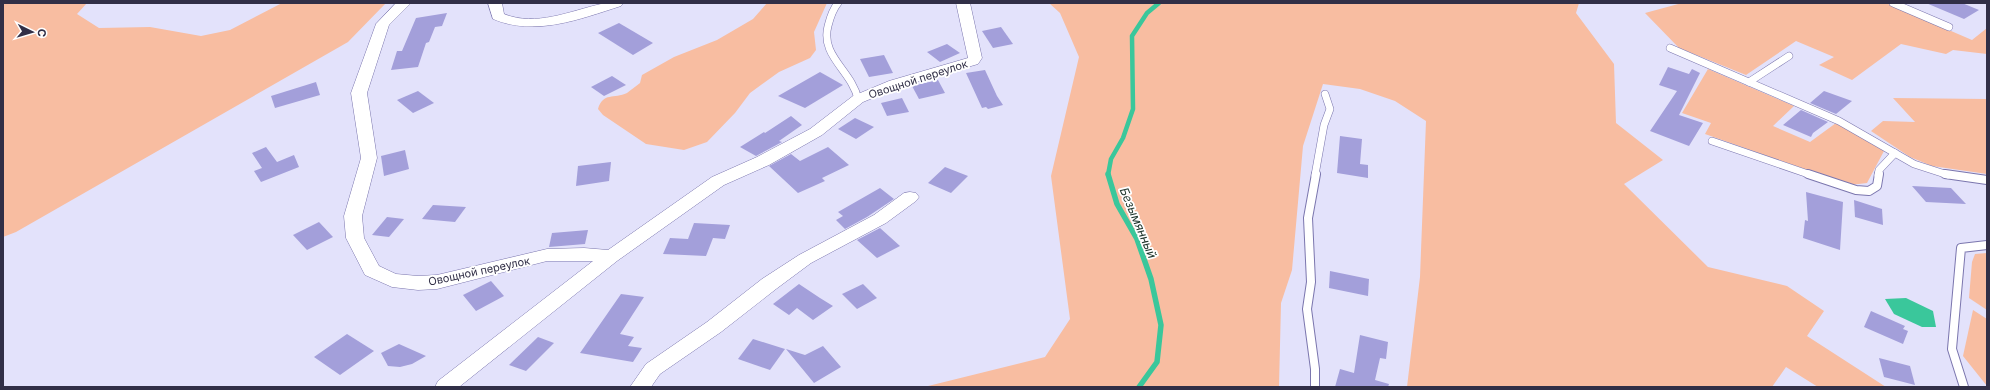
<svg xmlns="http://www.w3.org/2000/svg" width="1990" height="390" font-family="Inter,sans-serif">
<style>
.green{fill:#f8bda1}
.water{fill:#3ac79b}
.lines{fill:none;stroke-linecap:round;stroke-linejoin:round}
.stream-far1{stroke:#3ac79b;stroke-width:4.5}
.stream{stroke:#3ac79b;stroke-width:5.5}
.building{fill:#a39fda}
.service-far1-casing{stroke:#7b76ae;stroke-width:8}
.service-casing{stroke:#7b76ae;stroke-width:10}
.minor-casing{stroke:#7b76ae;stroke-width:1}
.service-far1{stroke:#fff;stroke-width:7}
.service{stroke:#fff;stroke-width:8}
.minor{fill:#fff;fill-rule:evenodd}
.labels{text-anchor:middle;stroke-width:3.5;stroke-linejoin:round;paint-order:stroke}
.street-label{font-size:11px;fill:#312f47;stroke:#fff}
.water-label{font-size:12px;font-style:italic;fill:#20372e;stroke:#fff}
</style>
<rect width="100%" height="100%" fill="#e3e2fb"/>
<g class="green">
<polygon points="3,3 87,3 77,14 99,28 150,27 201,36 230,30 282,3 386,3 348,42 16,232 3,237"/>
<path d="M767 3H827L814 32 816 50 810 58 779 72 750 93 735 113 707 142 684 150 646 144 603 115 598 109C603 92 614 99 627 93 631 90 636 86 640 83L642 75 674 57 717 40 753 19Z"/>
<polygon points="1049,3 1579,3 1576,13 1614,64 1616,123 1663,160 1624,184 1708,267 1787,286 1824,311 1807,336 1886,387 1818,387 1786,367 1772,387 1407,387 1420,277 1426,121 1395,101 1360,89 1323,84 1303,146 1292,270 1281,303 1279,387 924,387 1045,357 1070,319 1051,176 1079,57 1060,13"/>
<polygon points="1682,3 1886,3 1972,40 1987,28 1987,54 1953,50 1946,54 1901,44 1852,80 1819,65 1834,57 1796,41 1746,75 1679,48 1645,13"/>
<polygon points="1708,69 1794,106 1773,126 1810,142 1836,123 1884,151 1867,183 1850,185 1705,134 1711,123 1682,113"/>
<polygon points="1893,98 1987,99 1987,174 1932,166 1910,157 1871,131 1883,121 1915,122"/>
<polygon points="1987,253 1987,310 1969,298 1972,262 1975,254"/>
<polygon points="1973,310 1987,319 1987,386 1963,356"/>
</g>
<polygon class="water" points="1906,298 1933,311 1936,327 1922,327 1894,314 1885,299"/>
<g class="lines">
<polyline class="stream-far1" points="1108,175 1111,159 1123,138 1133,109 1132,36 1147,13 1159,3"/>
<polyline class="stream" points="1108,174 1117,204 1137,239 1151,279 1161,325 1157,362 1139,387"/>
</g>
<g class="building">
<polygon points="1926,3 1962,3 1979,10 1964,19"/>
<polygon points="447,13 442,26 435,27 429,42 426,43 418,67 391,70 397,51 402,51 416,18"/>
<polygon points="619,23 653,43 633,55 598,33"/>
<polygon points="1001,27 1013,44 993,48 982,31"/>
<polygon points="947,44 960,53 940,62 927,52"/>
<polygon points="884,55 893,73 869,77 860,59"/>
<polygon points="1668,67 1689,74 1692,69 1700,73 1679,115 1703,123 1689,146 1650,131 1677,91 1659,85"/>
<polygon points="985,70 997,96 1003,105 988,109 986,107 982,108 966,73"/>
<polygon points="820,72 843,85 805,108 778,96"/>
<polygon points="612,76 626,85 604,96 591,87"/>
<polygon points="938,80 945,93 919,99 912,86"/>
<polygon points="316,82 320,95 275,108 271,96"/>
<polygon points="418,91 434,103 413,113 397,100"/>
<polygon points="1824,91 1852,101 1836,114 1810,103"/>
<polygon points="902,98 909,112 887,116 881,103"/>
<polygon points="1801,110 1828,122 1813,133 1811,137 1783,125"/>
<polygon points="791,116 802,125 779,141 782,142 756,156 740,147 764,132 765,133"/>
<polygon points="855,118 874,127 856,139 838,129"/>
<polygon points="1340,136 1362,139 1360,164 1368,165 1368,178 1337,173"/>
<polygon points="266,147 277,162 294,155 299,167 261,182 254,171 262,168 252,153"/>
<polygon points="828,147 849,165 822,178 825,181 798,193 769,166 791,154 800,161"/>
<polygon points="405,150 409,169 384,176 381,156"/>
<polygon points="611,162 609,181 576,186 578,166"/>
<polygon points="945,167 968,176 951,193 928,183"/>
<polygon points="1912,186 1951,188 1966,204 1926,202"/>
<polygon points="880,188 894,199 867,217 845,229 836,220 843,216 838,212"/>
<polygon points="1806,192 1843,202 1840,250 1803,238 1805,220 1808,221"/>
<polygon points="1854,200 1882,209 1883,225 1855,217"/>
<polygon points="433,205 466,207 455,222 422,219"/>
<polygon points="387,217 404,219 389,237 372,235"/>
<polygon points="319,222 333,237 307,250 293,235"/>
<polygon points="694,223 730,225 725,239 713,238 706,256 663,254 670,238 688,239"/>
<polygon points="880,228 900,246 877,258 857,240"/>
<polygon points="588,230 585,244 549,247 552,233"/>
<polygon points="1330,271 1369,279 1368,296 1329,288"/>
<polygon points="491,281 504,296 476,311 463,295"/>
<polygon points="799,284 820,298 833,306 813,320 797,308 789,315 773,304"/>
<polygon points="863,284 877,298 857,309 842,294"/>
<polygon points="621,294 644,297 620,334 634,337 628,346 642,348 633,362 580,353"/>
<polygon points="1871,311 1905,326 1903,329 1908,331 1903,344 1864,327"/>
<polygon points="347,334 374,351 340,375 314,357"/>
<polygon points="1360,335 1388,342 1386,359 1380,358 1375,380 1389,384 1388,387 1335,387 1340,369 1354,373"/>
<polygon points="538,337 554,343 526,371 509,365"/>
<polygon points="753,339 785,349 770,370 738,359"/>
<polygon points="399,344 426,356 412,364 400,367 388,366 381,353"/>
<polygon points="823,346 841,367 814,383 786,349 805,355"/>
<polygon points="1879,358 1910,366 1915,385 1884,377"/>
</g>
<g class="lines">
<g class="service-far1-casing">
<g id="service-far1">
<path d="M838 3C833 9 830 18 828 26 820 56 852 71 858 99"/>
<polyline points="1893,3 1949,27"/>
<polyline points="1670,48 1839,121 1914,164 1948,175"/>
<polyline points="1749,82 1789,56"/>
<polyline points="1712,141 1811,175"/>
<polyline points="1315,175 1324,125 1330,109 1325,94"/>
<polyline points="1878,175 1879,170 1895,153"/>
</g>
</g>
<g class="service-casing">
<g id="service">
<polyline points="1808,174 1856,190 1869,191 1877,186 1879,174"/>
<polyline points="1945,174 1987,180"/>
<polyline points="1315,387 1315,369 1307,309 1311,282 1308,218 1316,174"/>
<polyline points="1964,387 1952,349 1961,248 1987,245"/>
</g>
</g>
<g class="minor-casing">
<g id="minor">
<polygon points="396,3 411,3 389,25 367,93 377,158 362,216 364,238 379,266 396,274 418,276 437,275 547,249 584,248 608,250 712,177 757,157 810,129 853,96 889,81 968,58 956,3 970,3 982,58 978,64 899,87 863,102 822,135 769,165 724,185 617,261 459,387 435,387 438,381 593,261 547,261 437,289 418,290 392,287 365,275 346,238 344,216 361,158 351,93 376,24"/>
<path d="M488 3H502L504 14C536 27 570 11 601 4 608 2 616 3 623 3L621 6C580 19 535 37 493 19Z"/>
<polygon points="910,192 916,193 919,197 916,201 886,223 811,263 776,289 721,332 660,374 651,387 630,387 646,364 707,322 762,279 799,255 874,215 904,193"/>
</g>
</g>
<use href="#service-far1" class="service-far1"/>
<use href="#service" class="service"/>
<use href="#minor" class="minor"/>
</g>
<g class="labels">
<g class="street-label">
<text transform="translate(918 79) rotate(-18)" y="4">Овощной переулок</text>
<text transform="translate(479 271) rotate(-12)" y="4">Овощной переулок</text>
</g>
<g class="water-label">
<text transform="translate(1138 223) rotate(67)" y="4">Безымянный</text>
</g>
</g>
<rect width="1990" height="390" fill="none" stroke="#312f47" stroke-width="8"/>
<g transform="translate(32 32) rotate(95)" stroke="#ffffff" stroke-width="3" paint-order="stroke">
<path d="M0-3L7 15L0 10L-7 15Z" fill="#312f47"/>
<text y="-6" font-size="11" font-weight="bold" text-anchor="middle" fill="#312f47">С</text>
</g>
</svg>
